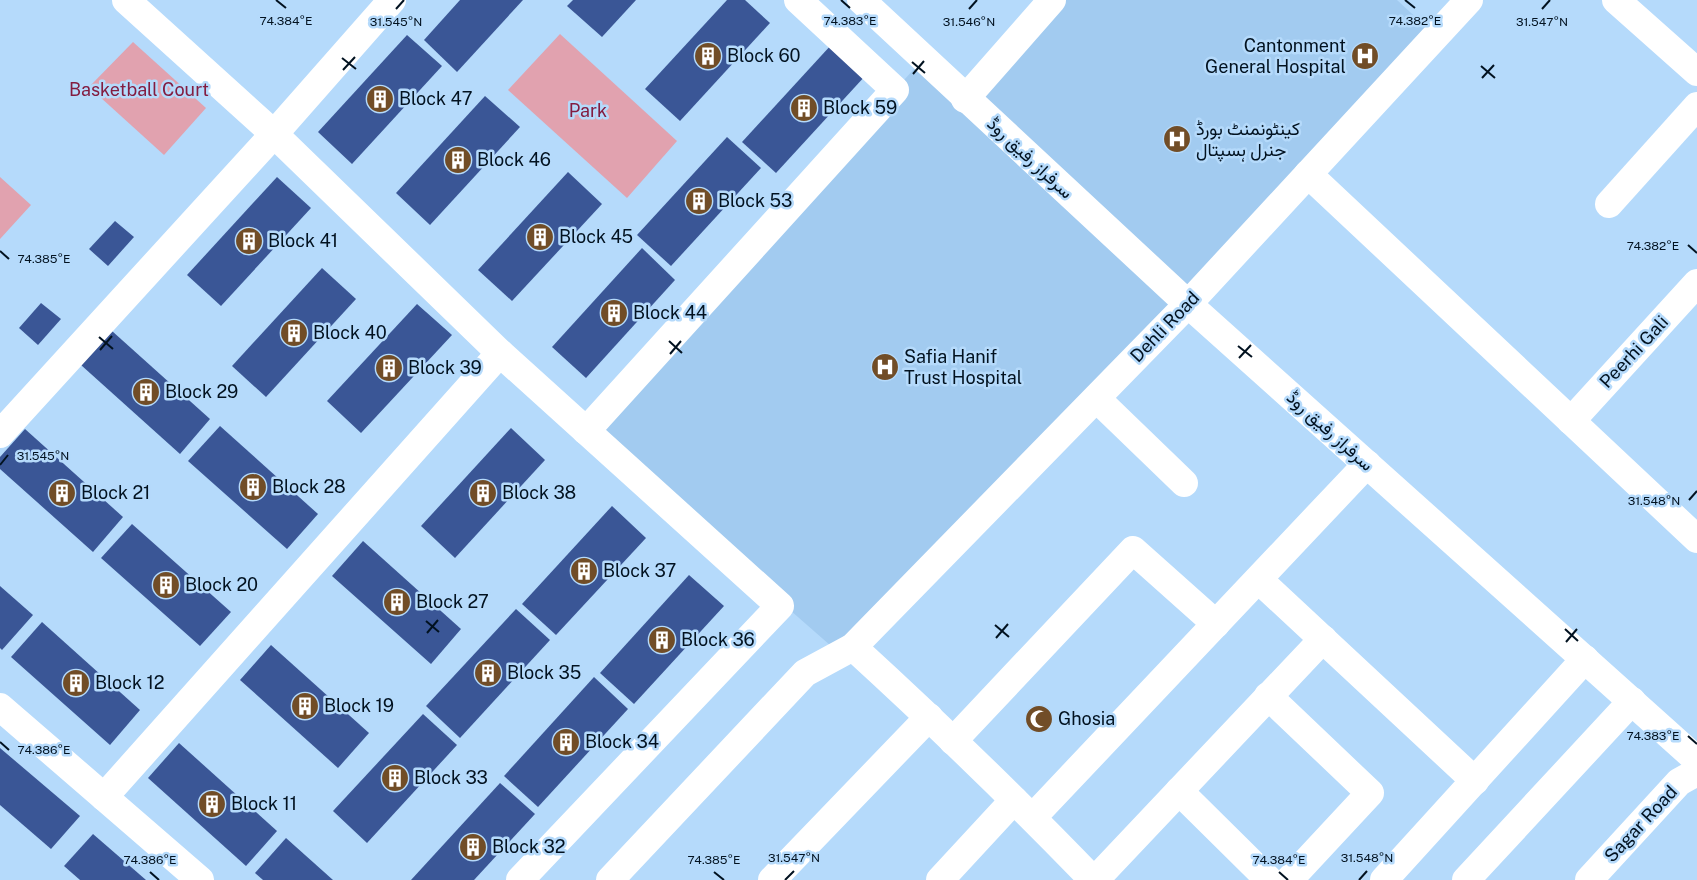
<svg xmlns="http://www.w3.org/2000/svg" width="1697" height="880" font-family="'Public Sans',Vazirmatn,sans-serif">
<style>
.built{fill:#a2cbf0}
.green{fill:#e1a2af}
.building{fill:#3a5696}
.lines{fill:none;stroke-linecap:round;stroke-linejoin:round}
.minor{stroke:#fff;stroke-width:28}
.ticks{fill:none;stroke:#021220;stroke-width:2}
.labels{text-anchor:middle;stroke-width:5;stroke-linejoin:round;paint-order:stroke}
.poi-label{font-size:18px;fill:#021220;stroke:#b5dafb;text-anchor:start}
.park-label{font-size:18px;fill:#831c40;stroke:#b5dafb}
.street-label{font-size:18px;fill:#021220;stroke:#b5dafb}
.ticks-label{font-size:12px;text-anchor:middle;fill:#021220;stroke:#b5dafb;stroke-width:5;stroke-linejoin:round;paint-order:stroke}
</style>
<rect width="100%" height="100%" fill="#b5dafb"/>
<polygon class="built" points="1065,0 1397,0 1436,36 839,653 586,431 923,59 974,103"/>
<g class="green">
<polygon points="560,34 677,141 627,198 508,90"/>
<polygon points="133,42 206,108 164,155 89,87"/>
<polygon points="0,177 31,205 0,239"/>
</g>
<g class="building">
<polygon points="460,0 523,0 457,72 424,40"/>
<polygon points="573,0 636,0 602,37 567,6"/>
<polygon points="727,0 745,0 770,23 680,121 645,89"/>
<polygon points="407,35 442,66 352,164 318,132"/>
<polygon points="832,44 866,75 776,173 742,142"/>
<polygon points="485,96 520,127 430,225 396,193"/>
<polygon points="727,137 761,168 671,266 637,235"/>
<polygon points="568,172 602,204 512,301 478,270"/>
<polygon points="277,177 311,208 221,306 187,275"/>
<polygon points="115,221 134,237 108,266 89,249"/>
<polygon points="642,248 675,280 586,378 552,347"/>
<polygon points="322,268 356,299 266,397 232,366"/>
<polygon points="41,303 61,319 38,345 19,328"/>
<polygon points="417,304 452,335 361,433 327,401"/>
<polygon points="112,331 210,419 180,454 81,365"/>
<polygon points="220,426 318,514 287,549 188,461"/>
<polygon points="511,428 545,460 455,558 421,526"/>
<polygon points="25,429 123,517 93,552 0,469 0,457"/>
<polygon points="612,506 646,538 556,635 522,604"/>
<polygon points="132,524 231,612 200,646 101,558"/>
<polygon points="363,541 461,629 431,664 332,576"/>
<polygon points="689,575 724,606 634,704 600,673"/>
<polygon points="0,586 33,615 2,650 0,648"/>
<polygon points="516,609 550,640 460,738 426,706"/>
<polygon points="42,622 140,710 110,745 11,657"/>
<polygon points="271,645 369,733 338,768 240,680"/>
<polygon points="594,677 628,709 538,807 504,776"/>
<polygon points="423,714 457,745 367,843 333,811"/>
<polygon points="179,743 277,831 246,866 148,778"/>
<polygon points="0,748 80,816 51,849 0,805"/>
<polygon points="500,783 535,814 474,880 411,880"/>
<polygon points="93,834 146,880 80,880 64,866"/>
<polygon points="286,838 333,880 263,880 255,873"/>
</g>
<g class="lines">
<g class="minor">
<polyline points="126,0 274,134 500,353 780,606 520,880"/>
<polyline points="861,0 1188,304 1697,760"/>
<polyline points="1616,0 1697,72"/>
<polyline points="965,99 1052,0"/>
<polyline points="1308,174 1697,539"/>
<polyline points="1609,204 1697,106"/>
<polyline points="1097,399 1184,483"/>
<polyline points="1571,421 1697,283"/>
<polyline points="586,431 895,90 798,0"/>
<polyline points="0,434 274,134 392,0"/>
<polyline points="1259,580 1475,781"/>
<path d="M853 647C935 722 1016 800 1093 880"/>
<polyline points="1268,696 1370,793 1289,880"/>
<polyline points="0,707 200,880"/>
<polyline points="953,741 1133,550 1216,624"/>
<polyline points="1179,791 1269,880"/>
<polyline points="104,797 500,353"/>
<polyline points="1033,817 1367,464"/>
<polyline points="610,880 805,673 853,647 1188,304 1469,0"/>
<polyline points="772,880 929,717"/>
<polyline points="940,880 1014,800"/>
<polyline points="1095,880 1323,639"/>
<polyline points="1384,880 1585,659"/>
<polyline points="1466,880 1632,701"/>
<polyline points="1589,880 1679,782 1697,772"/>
</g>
</g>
<path class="ticks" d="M276 0 286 8M841 0 850 8M1405 0 1415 8M396 9 404 0M969 9 977 0M1542 9 1550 0M342 58 356 69M912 62 925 73M1481 66 1495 78M343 70 355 57M913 74 924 61M1482 78 1494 65M1688 245 1697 253M0 251 9 259M99 337 113 349M669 341 682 353M1238 346 1252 357M100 350 112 336M670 354 681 341M1239 358 1251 345M0 465 8 455M1689 500 1697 491M426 621 439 632M995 625 1009 637M1565 629 1578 641M427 633 438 620M996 638 1008 624M1566 642 1577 629M1688 736 1697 744M0 742 9 750M150 872 159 880M714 872 724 880M1279 872 1288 880M785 880 794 871M1359 880 1367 871"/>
<defs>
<g id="building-disc" transform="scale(1.4375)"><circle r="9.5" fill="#714d27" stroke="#b5dafb"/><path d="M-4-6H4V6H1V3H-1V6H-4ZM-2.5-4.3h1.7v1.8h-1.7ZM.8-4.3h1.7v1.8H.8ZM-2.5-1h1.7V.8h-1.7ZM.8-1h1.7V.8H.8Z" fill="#fff"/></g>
<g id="hospital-disc" transform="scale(1.4375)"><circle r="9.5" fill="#714d27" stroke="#b5dafb"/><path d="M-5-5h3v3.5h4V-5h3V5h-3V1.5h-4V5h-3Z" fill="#fff"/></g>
<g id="mosque-disc" transform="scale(1.4375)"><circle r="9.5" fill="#714d27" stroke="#b5dafb"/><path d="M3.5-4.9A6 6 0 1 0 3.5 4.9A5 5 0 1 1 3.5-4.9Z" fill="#fff"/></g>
</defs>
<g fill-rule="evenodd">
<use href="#building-disc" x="708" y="56"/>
<use href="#hospital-disc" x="1365" y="56"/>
<use href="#building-disc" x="380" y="99"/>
<use href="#building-disc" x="804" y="108"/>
<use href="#hospital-disc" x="1177" y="139"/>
<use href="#building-disc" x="458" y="160"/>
<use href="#building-disc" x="699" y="201"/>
<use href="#building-disc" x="540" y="237"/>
<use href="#building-disc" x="249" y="241"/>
<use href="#building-disc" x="614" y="313"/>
<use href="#building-disc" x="294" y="333"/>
<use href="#hospital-disc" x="885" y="367"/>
<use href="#building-disc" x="389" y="368"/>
<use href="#building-disc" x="146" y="392"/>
<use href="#building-disc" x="253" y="487"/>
<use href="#building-disc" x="62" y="493"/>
<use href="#building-disc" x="483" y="493"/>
<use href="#building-disc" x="584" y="571"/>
<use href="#building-disc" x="166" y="585"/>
<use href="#building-disc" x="397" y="602"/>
<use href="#building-disc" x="662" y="640"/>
<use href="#building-disc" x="488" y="673"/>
<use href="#building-disc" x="76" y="683"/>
<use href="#building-disc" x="305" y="706"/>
<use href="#mosque-disc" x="1039" y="719"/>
<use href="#building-disc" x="566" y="742"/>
<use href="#building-disc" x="395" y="778"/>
<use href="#building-disc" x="212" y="804"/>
<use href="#building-disc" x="473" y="847"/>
</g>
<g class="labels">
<g class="poi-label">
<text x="1346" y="52" text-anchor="end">Cantonment<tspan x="1346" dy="21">General Hospital</tspan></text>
<text x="727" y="62">Block 60</text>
<text x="399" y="105">Block 47</text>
<text x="823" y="114">Block 59</text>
<text x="1196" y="135">کینٹونمنٹ بورڈ<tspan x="1196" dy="21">جنرل ہسپتال</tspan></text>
<text x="477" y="166">Block 46</text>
<text x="718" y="207">Block 53</text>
<text x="559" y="243">Block 45</text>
<text x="268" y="247">Block 41</text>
<text x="633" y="319">Block 44</text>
<text x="313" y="339">Block 40</text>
<text x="904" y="363">Safia Hanif<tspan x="904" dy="21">Trust Hospital</tspan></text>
<text x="408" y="374">Block 39</text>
<text x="165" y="398">Block 29</text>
<text x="272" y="493">Block 28</text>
<text x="81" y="499">Block 21</text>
<text x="502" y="499">Block 38</text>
<text x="603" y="577">Block 37</text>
<text x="185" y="591">Block 20</text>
<text x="416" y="608">Block 27</text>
<text x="681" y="646">Block 36</text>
<text x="507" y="679">Block 35</text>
<text x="95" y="689">Block 12</text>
<text x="324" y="712">Block 19</text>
<text x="1058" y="725">Ghosia</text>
<text x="585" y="748">Block 34</text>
<text x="414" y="784">Block 33</text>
<text x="231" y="810">Block 11</text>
<text x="492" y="853">Block 32</text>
</g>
<g class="park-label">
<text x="139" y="96">Basketball Court</text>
<text x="588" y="117">Park</text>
</g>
<g class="street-label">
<text transform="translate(1030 158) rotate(43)" y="6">سرفراز رفیق روڈ</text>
<text transform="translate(1165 327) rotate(-46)" y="6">Dehli Road</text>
<text transform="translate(1634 352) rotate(-47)" y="6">Peerhi Gali</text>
<text transform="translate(1330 431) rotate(42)" y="6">سرفراز رفیق روڈ</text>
<text transform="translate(1641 824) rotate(-47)" y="6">Sagar Road</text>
</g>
</g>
<g class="ticks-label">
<text x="286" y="25">74.384°E</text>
<text x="850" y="25">74.383°E</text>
<text x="1415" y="25">74.382°E</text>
<text x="396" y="26">31.545°N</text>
<text x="969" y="26">31.546°N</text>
<text x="1542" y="26">31.547°N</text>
<text x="1653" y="250">74.382°E</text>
<text x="44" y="263">74.385°E</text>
<text x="43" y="460">31.545°N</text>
<text x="1654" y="505">31.548°N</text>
<text x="1653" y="740">74.383°E</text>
<text x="44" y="754">74.386°E</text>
<text x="794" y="862">31.547°N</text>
<text x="1367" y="862">31.548°N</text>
<text x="150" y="864">74.386°E</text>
<text x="714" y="864">74.385°E</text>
<text x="1279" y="864">74.384°E</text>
</g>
</svg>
